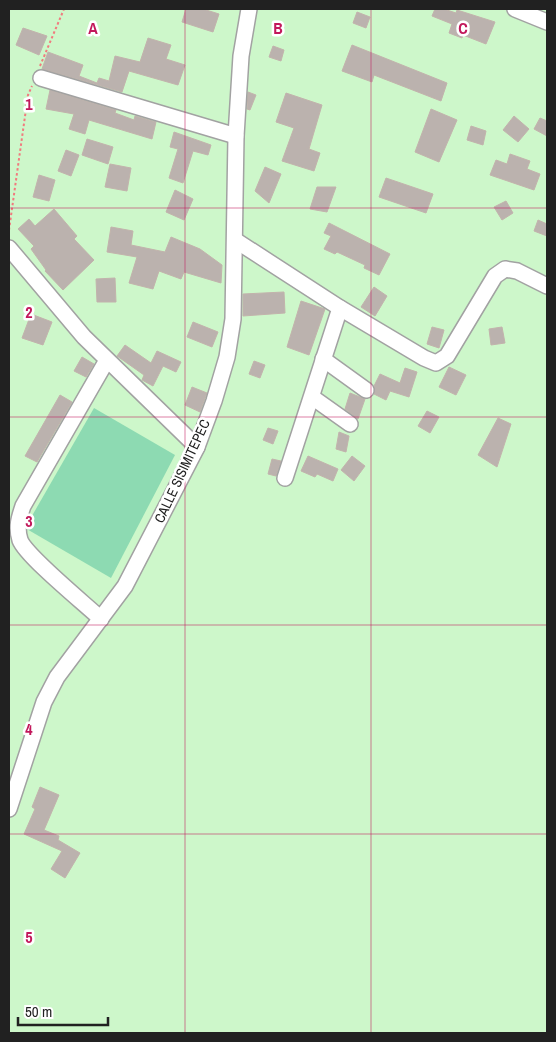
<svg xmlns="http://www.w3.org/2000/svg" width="556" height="1042" font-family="'Archivo Narrow',sans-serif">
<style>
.park{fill:#cdf7ca}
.pitch{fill:#8ddab2}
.building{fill:#bbb2ae;stroke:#c2b3ac}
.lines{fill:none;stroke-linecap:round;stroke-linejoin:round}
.minor-casing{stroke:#a2a2a2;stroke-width:18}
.path{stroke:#f17a7e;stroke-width:2;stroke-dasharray:2.5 2.5;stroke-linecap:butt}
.minor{stroke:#fff;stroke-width:15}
.grid{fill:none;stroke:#c2185b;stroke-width:1;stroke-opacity:0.55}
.labels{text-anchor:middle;stroke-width:5;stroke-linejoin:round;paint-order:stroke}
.street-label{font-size:14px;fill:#212121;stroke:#fff}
.grid-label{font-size:16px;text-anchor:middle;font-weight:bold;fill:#c2185b;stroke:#fff;stroke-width:5;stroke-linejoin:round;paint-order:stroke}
</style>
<rect width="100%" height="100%" fill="#f1ede9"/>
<rect class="park" x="9" y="9" width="538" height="1024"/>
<polygon class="pitch" points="94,408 175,455 111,578 25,528"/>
<g class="building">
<polygon points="186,9 203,9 219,14 213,32 182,22"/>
<polygon points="435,9 444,9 456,13 457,10 495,22 486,44 463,35 462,38 449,33 452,24 432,16"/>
<polygon points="357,12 370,17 366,28 353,23"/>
<polygon points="23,28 47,36 39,55 16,45"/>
<polygon points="148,38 171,45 166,59 185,65 178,85 129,71 122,92 42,69 48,52 83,65 79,76 97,83 99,78 109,81 115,56 140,62"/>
<polygon points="352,45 447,83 441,101 374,75 372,82 342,71"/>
<polygon points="273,46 284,50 281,61 269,57"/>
<polygon points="50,90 116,110 115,113 134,120 135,116 156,122 152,139 89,120 85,134 69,129 74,114 46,109"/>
<polygon points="248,92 256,95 250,110 247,109"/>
<polygon points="286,93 322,105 309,149 320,153 314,171 282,161 294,128 276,122"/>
<polygon points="431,109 457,120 439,162 415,152"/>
<polygon points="514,116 529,129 518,142 503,130"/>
<polygon points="540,118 547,121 547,136 534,129"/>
<polygon points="471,126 486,131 483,145 467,140"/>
<polygon points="174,132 211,145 208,155 193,151 183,183 169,178 178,149 170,147"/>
<polygon points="87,139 113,147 108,164 82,155"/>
<polygon points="66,150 79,155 71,176 58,171"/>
<polygon points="510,154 530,161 527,169 540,174 534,190 490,175 496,160 507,164"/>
<polygon points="110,164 131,168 127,191 105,187"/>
<polygon points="265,167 281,174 269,203 255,191"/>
<polygon points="39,175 55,180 49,201 33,197"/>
<polygon points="386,178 433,194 426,213 379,197"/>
<polygon points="317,187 336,187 327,212 310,209"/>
<polygon points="175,190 193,199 184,220 166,212"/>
<polygon points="506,201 513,213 502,220 494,207"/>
<polygon points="54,209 77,236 74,239 94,260 63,290 45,271 46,270 31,249 34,246 18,229 29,219 35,226"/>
<polygon points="538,220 547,224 547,236 534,231"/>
<polygon points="329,223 390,254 379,275 364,268 365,265 337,252 335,254 324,249 331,236 324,233"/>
<polygon points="111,227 133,231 131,245 165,252 171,237 200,249 222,265 221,283 184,272 181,279 159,271 153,289 129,283 137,257 107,252"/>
<polygon points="115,278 116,302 97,302 96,279"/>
<polygon points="374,287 387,296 375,316 361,307"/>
<polygon points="284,292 285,313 243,316 243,294"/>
<polygon points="301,301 325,309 309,355 287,347"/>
<polygon points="31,314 52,322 43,345 22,338"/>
<polygon points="193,322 218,332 212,347 187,337"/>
<polygon points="432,327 444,330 439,348 427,344"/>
<polygon points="502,327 505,343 491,345 489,329"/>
<polygon points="125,345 151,363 157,351 181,362 176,372 163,366 153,386 142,380 144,375 117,356"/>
<polygon points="82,357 94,364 86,377 74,371"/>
<polygon points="254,361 265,365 260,378 249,374"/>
<polygon points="449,367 466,375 456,395 439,387"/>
<polygon points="405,368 417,372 409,397 390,391 386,400 374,394 374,386 380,374 400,383"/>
<polygon points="192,387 207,393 200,412 185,405"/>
<polygon points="350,393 365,399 358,419 345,409"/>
<polygon points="60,395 72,402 37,462 25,456"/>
<polygon points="427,411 439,417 430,433 418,426"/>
<polygon points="498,418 511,424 497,467 478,455"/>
<polygon points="268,428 278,431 273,444 263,440"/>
<polygon points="339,432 349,436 346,452 336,449"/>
<polygon points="308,456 338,469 333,481 317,474 315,477 301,471"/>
<polygon points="352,456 365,466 354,481 341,470"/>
<polygon points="272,459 281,461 276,476 268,474"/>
<polygon points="40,787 59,795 44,830 59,836 58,840 80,853 65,878 51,869 62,851 24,834 35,809 32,807"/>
</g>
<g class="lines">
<g class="minor-casing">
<g id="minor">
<polyline points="515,9 547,22"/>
<polyline points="41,78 236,136"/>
<polyline points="235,240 340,308 424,358 436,363 447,356 495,276 505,269 517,271 547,286"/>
<polyline points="9,248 84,337 197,447"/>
<polyline points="323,359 366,390"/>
<polyline points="312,397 350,424"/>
<polyline points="285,478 340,308"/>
<path d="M101 619C85 604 26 556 20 540 16 527 19 518 23 506L107 360"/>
<polyline points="9,809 44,702 57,677 125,586 197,447 214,401 227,357 233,319 236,136 241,56 249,9"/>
</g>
</g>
<g class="path">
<polyline points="40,66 64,9"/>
<polyline points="9,230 28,95 32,86"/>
</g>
<use href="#minor" class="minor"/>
</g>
<path class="grid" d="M185 9V1033M371 9V1033M9 208H547M9 417H547M9 625H547M9 834H547"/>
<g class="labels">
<g class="street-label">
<text transform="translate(182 471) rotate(-65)" y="5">CALLE SISIMITEPEC</text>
</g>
</g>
<g class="grid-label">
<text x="93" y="34">A</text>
<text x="278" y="34">B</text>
<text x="463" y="34">C</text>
<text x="29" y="110">1</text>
<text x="29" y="318">2</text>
<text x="29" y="527">3</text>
<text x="29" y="735">4</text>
<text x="29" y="943">5</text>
</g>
<rect width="556" height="1042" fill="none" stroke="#212121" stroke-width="20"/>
<path d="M18 1017v8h90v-8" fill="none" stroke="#212121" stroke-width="2.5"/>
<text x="25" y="1017" font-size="15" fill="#212121" stroke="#ffffff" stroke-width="4" paint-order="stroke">50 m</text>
</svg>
